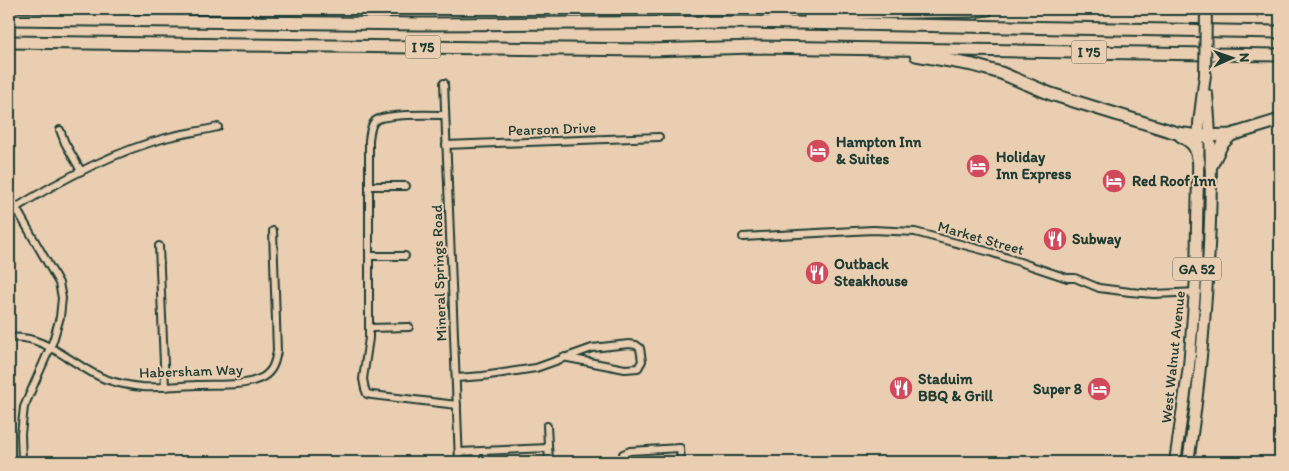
<svg xmlns="http://www.w3.org/2000/svg" width="1289" height="471" font-family="Itim,sans-serif">
<style>
.green{fill:#c9b69c;stroke:#747a68}
.lines{fill:none;stroke-linecap:round;stroke-linejoin:round}
.stream{stroke:#687162;stroke-width:2}
.minor-casing{stroke:#1f3d34;stroke-width:10}
.primary-casing{stroke:#1f3d34;stroke-width:14}
.motorway-casing{stroke:#1f3d34;stroke-width:15}
.minor{stroke:#eaceb1;stroke-width:6}
.primary{stroke:#eaceb1;stroke-width:10}
.motorway{stroke:#eaceb1;stroke-width:11}
.primary-bridge-casing{stroke:#1f3d34;stroke-width:14;stroke-linecap:butt}
.primary-bridge{stroke:#eaceb1;stroke-width:10}
.labels{text-anchor:middle;stroke-width:4;stroke-linejoin:round;paint-order:stroke}
.shield{fill:#eaceb1;stroke:#5c685a;stroke-width:1}
.shield-label{font-size:14px;font-weight:bold;fill:#1f3d34}
.street-label{font-size:15px;fill:#1f3d34;stroke:#eaceb1}
.poi-label{font-size:15px;font-weight:bold;fill:#1f3d34;stroke:#eaceb1;text-anchor:start}
</style>
<rect width="100%" height="100%" fill="#eaceb1"/>
<filter id="ink" filterUnits="userSpaceOnUse"><feTurbulence type="fractalNoise" baseFrequency=".02" numOctaves="2"/><feDisplacementMap in="SourceGraphic" scale="10" xChannelSelector="R" yChannelSelector="G"/><feConvolveMatrix kernelMatrix="1 2 1 2 8 2 1 2 1" color-interpolation-filters="sRGB"/></filter>
<g filter="url(#ink)">
<polygon class="green" points="496,9 970,9 624,12"/>
<g class="lines">
<polyline class="stream" points="1255,9 1258,18"/>
<g class="minor-casing">
<g id="minor">
<polyline points="444,83 459,462"/>
<path d="M445 115C431 115 385 113 375 121 370 126 370 134 369 140V338L363 379 365 389 367 394 372 395 457 405"/>
<polyline points="60,130 65,143 81,171"/>
<polyline points="446,145 659,137"/>
<polyline points="369,186 406,186"/>
<polyline points="16,208 59,283 62,298 60,317 53,341 24,407 21,434 22,462"/>
<path d="M9 212C58 181 112 152 169 137 185 133 202 131 218 127"/>
<polyline points="743,237 873,230 915,232 990,252 1067,278 1075,278 1099,288 1130,292 1154,294 1198,292"/>
<polyline points="159,246 165,387"/>
<polyline points="369,256 405,256"/>
<polyline points="370,328 409,327"/>
<path d="M9 338C45 333 74 367 105 379 117 383 130 386 142 387 160 388 178 386 196 385 217 384 245 387 263 377 273 371 275 362 277 351L273 231"/>
<polyline points="456,378 483,376 536,368 592,348 629,344 636,345 640,348 642,361 638,368 625,369 563,357"/>
<polyline points="547,426 549,462"/>
<polyline points="459,452 548,448"/>
<polyline points="477,452 477,462"/>
<polyline points="623,462 623,454 630,451 680,448 681,462"/>
</g>
</g>
<g class="primary-casing">
<g id="primary">
<polyline points="1175,462 1189,366 1196,278 1199,123 1205,75"/>
<path d="M1188 462C1198 397 1204 332 1208 266 1211 209 1213 152 1207 95"/>
</g>
</g>
<g class="motorway-casing">
<g id="motorway">
<polyline points="810,16 865,13 971,11 988,9"/>
<polyline points="9,19 420,24 747,22 1280,32"/>
<polyline points="9,42 648,50 756,47 1280,55"/>
<polyline points="916,55 973,65 1001,73 1051,94 1177,133 1199,136 1231,135 1280,120"/>
<path d="M1181 136C1195 144 1196 147 1199 163"/>
<polyline points="1211,166 1222,144 1231,135"/>
</g>
</g>
<use href="#minor" class="minor"/>
<use href="#primary" class="primary"/>
<use href="#motorway" class="motorway"/>
<g class="primary-bridge-casing">
<polyline id="primary-bridge" points="1205,75 1206,9"/>
</g>
<use href="#primary-bridge" class="primary-bridge"/>
</g>
</g>
<defs>
<g id="hotel-disc" transform="scale(1.25)"><circle r="9.5" fill="#d1495b" stroke="#eaceb1"/><path d="M-6-4.5h1.5V1H6V5H4.5V3h-9V5H-6ZM-4 0a1.8 1.8 0 1 1 3.6 0ZM.5 0V-2.5h3Q6-2.5 6 0Z" fill="#fff"/></g>
<g id="restaurant-disc" transform="scale(1.25)"><circle r="9.5" fill="#d1495b" stroke="#eaceb1"/><path d="M-5-6h1v4h1v-4h1v4h1v-4h1v5L-1.5 .5V6h-2V.5L-5-1ZM5-6V6H3V1.5H1.5Q1.5-4 5-6Z" fill="#fff"/></g>
</defs>
<g fill-rule="evenodd">
<use href="#hotel-disc" x="818" y="151"/>
<use href="#hotel-disc" x="978" y="166"/>
<use href="#hotel-disc" x="1114" y="181"/>
<use href="#restaurant-disc" x="1055" y="239"/>
<use href="#restaurant-disc" x="817" y="273"/>
<use href="#restaurant-disc" x="901" y="388"/>
<use href="#hotel-disc" x="1099" y="389"/>
</g>
<g class="labels">
<g class="shield">
<rect x="405.5" y="35.5" width="35" height="23" rx="4"/>
<rect x="1071.5" y="40.5" width="35" height="23" rx="4"/>
<rect x="1173" y="257.5" width="48" height="23" rx="4"/>
</g>
<g class="shield-label">
<text x="423" y="52">I 75</text>
<text x="1089" y="57">I 75</text>
<text x="1197" y="274">GA 52</text>
</g>
<g class="street-label">
<text transform="translate(552 129) rotate(-2)" y="5">Pearson Drive</text>
<text transform="translate(981 238) rotate(16)" y="5">Market Street</text>
<text transform="translate(439 273) rotate(-92)" y="5">Mineral Springs Road</text>
<text transform="translate(1173 357) rotate(-84)" y="5">West Walnut Avenue</text>
<text transform="translate(191 371) rotate(-2)" y="5">Habersham Way</text>
</g>
<g class="poi-label">
<text x="836" y="147">Hampton Inn<tspan x="836" dy="17">&amp; Suites</tspan></text>
<text x="996" y="162">Holiday<tspan x="996" dy="17">Inn Express</tspan></text>
<text x="1132" y="186">Red Roof Inn</text>
<text x="1072" y="244">Subway</text>
<text x="834" y="269">Outback<tspan x="834" dy="17">Steakhouse</tspan></text>
<text x="918" y="384">Staduim<tspan x="918" dy="17">BBQ &amp; Grill</tspan></text>
<text x="1082" y="394" text-anchor="end">Super 8</text>
</g>
</g>
<rect width="1289" height="471" fill="none" stroke="#eaceb1" stroke-width="30"/>
<rect x="15" y="15" width="1259" height="441" fill="none" stroke="#1f3d34" stroke-width="2" filter="url(#ink)"/>
<g transform="translate(1232 58) rotate(88)" stroke="#eaceb1" stroke-width="4" paint-order="stroke">
<path d="M0-4L9 19L0 12L-9 19Z" fill="#1f3d34"/>
<text y="-8" font-size="14" font-weight="bold" text-anchor="middle" fill="#1f3d34">N</text>
</g>
</svg>
